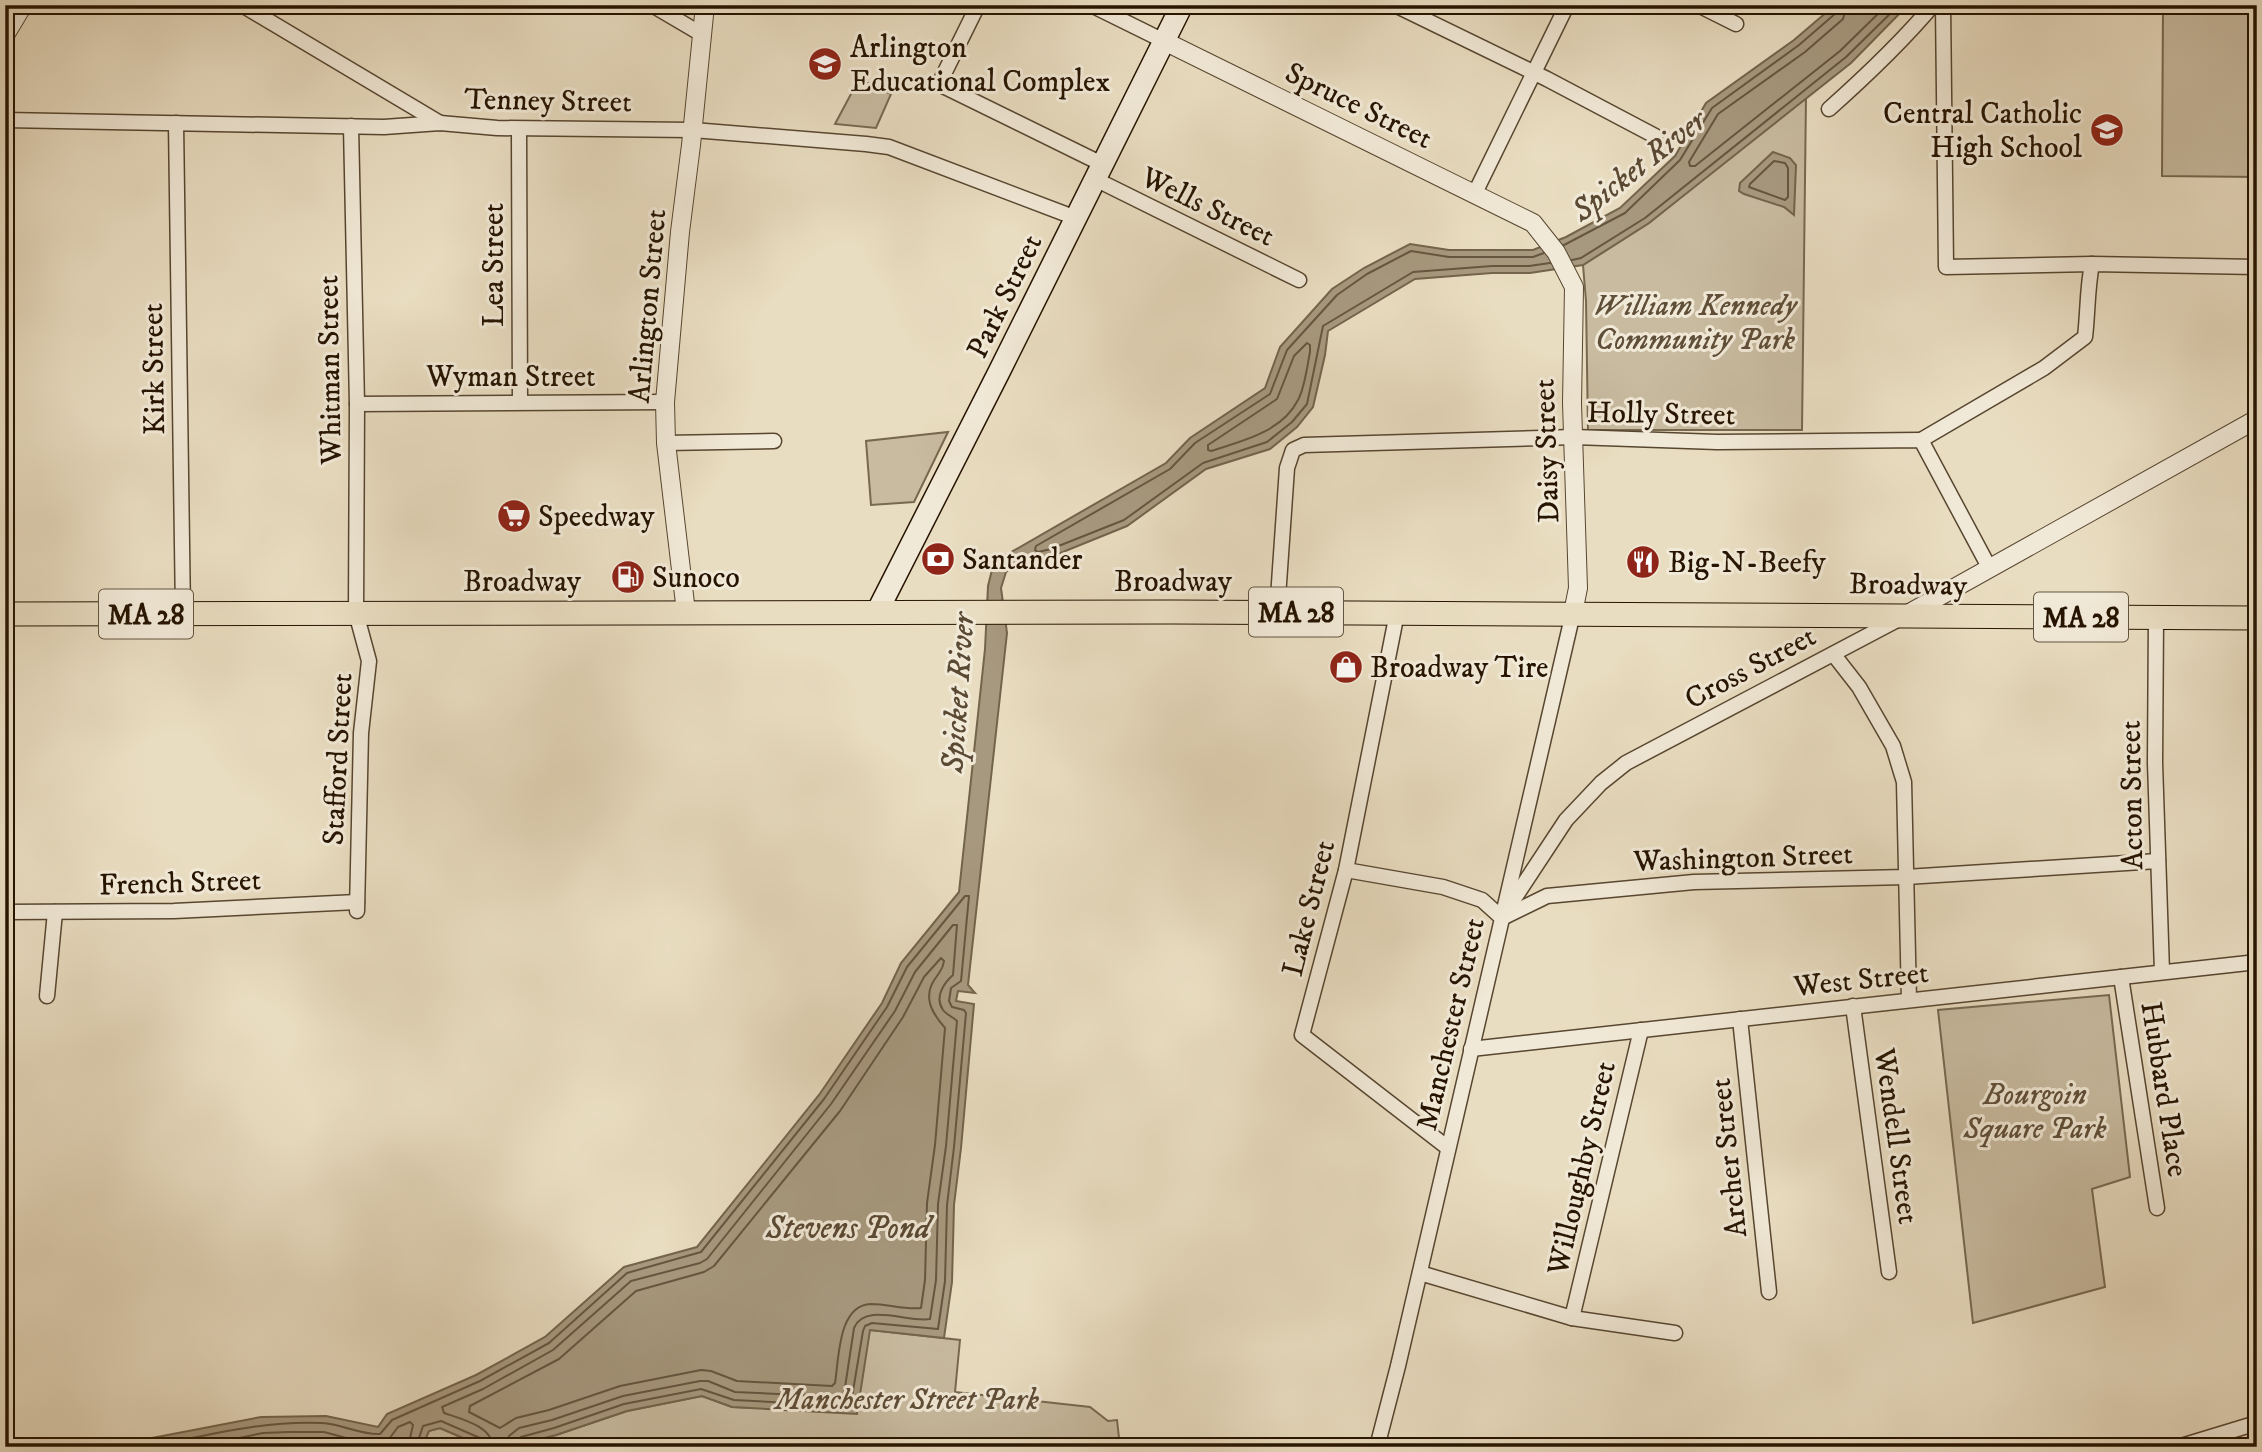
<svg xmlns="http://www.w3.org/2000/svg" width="2262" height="1452" font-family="'IM FELL DW Pica',serif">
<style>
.green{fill:#c8bba0;stroke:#776850;stroke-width:2}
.water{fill:#a7997f;stroke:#73644c;stroke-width:2}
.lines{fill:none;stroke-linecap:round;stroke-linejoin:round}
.shore{stroke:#665640;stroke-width:2}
.minor-casing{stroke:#574630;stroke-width:17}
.tertiary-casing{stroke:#574630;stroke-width:20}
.secondary-casing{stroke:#261400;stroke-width:24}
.primary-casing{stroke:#261400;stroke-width:25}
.minor{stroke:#f1e9d7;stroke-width:14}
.tertiary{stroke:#f1e9d7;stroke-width:18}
.secondary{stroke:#f1e9d7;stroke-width:21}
.primary{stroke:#e9ddc1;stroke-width:23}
.labels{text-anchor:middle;stroke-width:6;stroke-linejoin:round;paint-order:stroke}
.shield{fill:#f1e9d7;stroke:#635440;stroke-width:2}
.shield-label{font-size:28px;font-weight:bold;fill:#261400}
.poi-label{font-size:30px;fill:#261400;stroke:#f1e9d7;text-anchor:start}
.street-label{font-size:30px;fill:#261400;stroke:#f1e9d7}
.park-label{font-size:30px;font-style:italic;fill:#5f4e38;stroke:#f1e9d7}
.water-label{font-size:32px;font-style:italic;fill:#5a4933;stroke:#f1e9d7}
</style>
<rect width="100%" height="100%" fill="#e9ddc1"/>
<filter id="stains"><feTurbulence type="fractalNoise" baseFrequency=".00286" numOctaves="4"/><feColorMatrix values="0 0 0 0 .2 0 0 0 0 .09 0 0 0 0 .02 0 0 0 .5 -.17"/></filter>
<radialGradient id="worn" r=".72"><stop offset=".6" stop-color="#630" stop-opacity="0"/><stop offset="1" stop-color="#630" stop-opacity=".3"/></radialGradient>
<g class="green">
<polygon points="2163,5 2257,5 2257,177 2162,176"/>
<polygon points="859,79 891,94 876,128 835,124"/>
<polygon points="1806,96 1802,430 1588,430 1586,301 1583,265 1649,223"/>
<polygon points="948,432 914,502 871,505 866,441"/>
<polygon points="2109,995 2130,1177 2092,1189 2105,1287 1973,1323 1938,1010"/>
<polygon points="870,1330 960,1340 955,1392 1090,1407 1108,1421 1117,1420 1120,1447 510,1447 556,1435 627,1411 702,1396 732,1407 757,1408"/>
<polygon points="440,1428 484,1447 422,1447 428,1431"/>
</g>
<g class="water">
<polygon points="1835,5 1908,5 1851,63 1649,223 1583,265 1530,273 1492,273 1415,279 1328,331 1325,355 1313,407 1297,427 1270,449 1206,469 1127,526 1053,556 1015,565 1006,572 1001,588 1007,633 968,985 975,993 958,991 956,1001 974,1004 961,1148 954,1205 952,1282 944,1338 870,1330 857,1414 732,1407 702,1396 627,1411 556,1435 510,1447 484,1447 440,1428 429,1431 422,1447 105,1447 261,1417 326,1416 378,1427 387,1414 476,1375 545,1337 624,1267 697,1247 819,1095 882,1003 901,963 959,892 985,649 988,586 994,562 1166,463 1190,438 1265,388 1280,347 1332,289 1364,268 1410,244 1449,250 1533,250 1566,237 1620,208 1675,156 1706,103 1794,40"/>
<polygon points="1773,152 1790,158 1796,165 1794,215 1784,207 1744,194 1739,191 1740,183"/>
</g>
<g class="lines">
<g class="shore">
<polyline points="1847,5 1843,19 1805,52 1718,114 1689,162 1690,166 1695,166 1840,51 1887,5"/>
<polygon points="1774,161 1785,163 1788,168 1788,197 1785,200 1749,187 1750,184"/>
<polyline points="1564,245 1625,213 1680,160 1712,108 1799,45 1836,13 1839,5"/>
<polyline points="1544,253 1533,257 1449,257 1411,251 1367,274 1337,295 1287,350 1270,394 1195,443 1170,469 1036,546 1035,550 1038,552 1051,549 1124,520 1203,463 1267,442 1292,422 1307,404 1323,326 1413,272 1492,266 1529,266 1550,263"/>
<polyline points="1572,260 1581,258 1645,218 1846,57 1899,5"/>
<path d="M1307 343 1310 345V352C1307 367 1305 387 1298 400 1282 432 1242 441 1211 451L1208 450V445L1277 399 1294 356Z"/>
<path d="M941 958 944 961C943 969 941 970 937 976 921 996 932 1013 945 1028L935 1145 927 1203 925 1280 921 1308C905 1310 888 1304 871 1304 838 1305 839 1358 835 1383L832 1386 737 1381 711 1371 701 1370 620 1386 549 1410 516 1418 500 1428 469 1412 470 1406 559 1359 636 1291 704 1272 714 1266 840 1111 903 1017 924 977Z"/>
<path d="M147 1447C205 1436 263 1420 322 1423 342 1424 360 1435 380 1434L392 1420 480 1381 549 1343 627 1273 701 1252 824 1099 887 1007 907 967 965 896H969L961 981 951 988 949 1001 952 1007 964 1010 966 1013 954 1147 947 1205 945 1281 938 1329 872 1323 865 1326 863 1331 851 1403 849 1406 734 1400 701 1389 624 1404 554 1428 521 1437 516 1441 515 1447"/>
<polyline points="195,1447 263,1433 289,1432 324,1432 350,1439 380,1443 389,1439 398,1427 410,1422 413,1425 408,1447"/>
<path d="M248 1447C277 1441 311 1439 340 1447"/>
<polyline points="416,1447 423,1426 441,1421 480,1438 483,1441 484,1447"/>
<path d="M493 1447C492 1426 461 1419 444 1413L442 1407 483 1389 553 1350 631 1281 700 1263 707 1259 831 1104 895 1011 915 972 953 925H957L953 975C944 983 934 997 943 1010 947 1015 953 1017 957 1021L946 1146 938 1204 936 1280 930 1319C908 1323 865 1302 854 1328L844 1394 841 1397 735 1392 708 1381H700L623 1396 552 1420 519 1428 509 1436 507 1447"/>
</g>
<g class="minor-casing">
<g id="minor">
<polyline points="242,5 440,123"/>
<polyline points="652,5 703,35"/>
<polyline points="978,5 939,84 1102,164"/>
<polyline points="1091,5 1164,41"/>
<polyline points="1395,5 1547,79 1655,136"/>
<polyline points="1698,5 1736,24"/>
<polyline points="1943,5 1946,267 2092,264 2257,267"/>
<path d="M1829 109C1866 76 1901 43 1933 5"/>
<polyline points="5,120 384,127 440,123 497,128 693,130 866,144 889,147 1076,218"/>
<polyline points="176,123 183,614"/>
<polyline points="351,126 357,404 356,613 369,661 361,733 357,911"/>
<polyline points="519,129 520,402"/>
<polyline points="1095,179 1299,280"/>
<polyline points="1475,193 1567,5"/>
<polyline points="357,404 665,402"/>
<path d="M1921 440 2044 368 2085 337C2088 312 2087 289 2092 264"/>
<polyline points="666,443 774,441"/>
<polyline points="1277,612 1287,468 1293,450 1304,445 1574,437 1717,442 1921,440 1990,569"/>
<polyline points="1397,613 1346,870 1302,1035 1448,1148"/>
<polyline points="2156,617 2155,763 2162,972"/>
<polyline points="1834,655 1859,687 1893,746 1904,782 1909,1000"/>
<polyline points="1346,870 1443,887 1482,900 1502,918"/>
<polyline points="1506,911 1566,820 1601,783 1626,763 1899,619"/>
<polyline points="5,912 174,911 357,902"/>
<polyline points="1502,918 1547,896 1694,882 1906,877 2158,861"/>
<polyline points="2121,977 2157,1208"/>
<polyline points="47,996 55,912"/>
<polyline points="1853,1006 1889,1272"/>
<polyline points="1740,1019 1769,1292"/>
<polyline points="1471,1049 2257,962"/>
<polyline points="1420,1273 1572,1318 1675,1333"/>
<polyline points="1572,1318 1641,1030"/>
<polyline points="1377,1447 1398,1366 1573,613"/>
<polyline points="2178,1447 2257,1423"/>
</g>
</g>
<g class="tertiary-casing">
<g id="tertiary">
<polyline points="5,35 23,5"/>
<polyline points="1164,41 1533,223 1556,252 1574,287 1572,403 1578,588 1573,613"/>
<polyline points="686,612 666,443 665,402 680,232 691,145 705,5"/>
<polyline points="1906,615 2257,419"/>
</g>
</g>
<g class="secondary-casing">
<polyline id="secondary" points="877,612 999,372 1182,5"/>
</g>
<g class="primary-casing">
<polyline id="primary" points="5,614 1173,612 2257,618"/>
</g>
<use href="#minor" class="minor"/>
<use href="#tertiary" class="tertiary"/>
<use href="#secondary" class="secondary"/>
<use href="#primary" class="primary"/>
</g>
<defs>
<g id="school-disc" transform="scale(1.75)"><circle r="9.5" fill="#8f2418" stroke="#f1e9d7"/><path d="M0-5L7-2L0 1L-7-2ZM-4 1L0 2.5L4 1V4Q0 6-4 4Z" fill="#fff"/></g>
<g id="supermarket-disc" transform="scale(1.75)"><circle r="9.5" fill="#8f2418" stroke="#f1e9d7"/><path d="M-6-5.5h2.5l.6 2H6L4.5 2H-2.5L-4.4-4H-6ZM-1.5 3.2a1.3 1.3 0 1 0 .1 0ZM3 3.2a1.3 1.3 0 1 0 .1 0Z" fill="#fff"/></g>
<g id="bank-disc" transform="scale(1.75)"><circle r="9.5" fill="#8f2418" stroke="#f1e9d7"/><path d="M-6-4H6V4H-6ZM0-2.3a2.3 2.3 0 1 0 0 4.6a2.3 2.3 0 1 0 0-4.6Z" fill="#fff"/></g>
<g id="restaurant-disc" transform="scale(1.75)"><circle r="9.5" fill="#8f2418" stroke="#f1e9d7"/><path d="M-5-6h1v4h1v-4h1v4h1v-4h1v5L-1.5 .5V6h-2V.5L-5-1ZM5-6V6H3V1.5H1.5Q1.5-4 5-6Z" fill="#fff"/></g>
<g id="fuel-disc" transform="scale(1.75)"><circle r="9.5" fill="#8f2418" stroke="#f1e9d7"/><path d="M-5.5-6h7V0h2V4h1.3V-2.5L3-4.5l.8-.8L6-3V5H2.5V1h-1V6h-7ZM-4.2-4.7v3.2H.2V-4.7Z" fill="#fff"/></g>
<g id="shop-disc" transform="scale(1.75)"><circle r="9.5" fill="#8f2418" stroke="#f1e9d7"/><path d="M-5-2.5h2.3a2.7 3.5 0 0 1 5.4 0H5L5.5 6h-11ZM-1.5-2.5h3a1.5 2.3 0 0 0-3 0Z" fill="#fff"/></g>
</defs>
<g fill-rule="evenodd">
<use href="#school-disc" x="825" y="64"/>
<use href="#school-disc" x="2107" y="130"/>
<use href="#supermarket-disc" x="514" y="516"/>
<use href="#bank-disc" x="938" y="559"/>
<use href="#restaurant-disc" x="1643" y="562"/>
<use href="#fuel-disc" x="628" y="577"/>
<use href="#shop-disc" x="1346" y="667"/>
</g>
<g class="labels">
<g class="shield">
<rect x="1249" y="587.5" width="94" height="49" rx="5"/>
<rect x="99" y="589.5" width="94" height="49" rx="5"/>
<rect x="2034" y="592.5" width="94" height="49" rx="5"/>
</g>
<g class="shield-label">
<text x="1296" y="622">MA 28</text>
<text x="146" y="624">MA 28</text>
<text x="2081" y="627">MA 28</text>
</g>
<g class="poi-label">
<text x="850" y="57">Arlington<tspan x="850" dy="34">Educational Complex</tspan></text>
<text x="2082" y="123" text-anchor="end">Central Catholic<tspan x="2082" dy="34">High School</tspan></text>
<text x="538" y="526">Speedway</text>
<text x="962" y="569">Santander</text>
<text x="1668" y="572">Big-N-Beefy</text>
<text x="652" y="587">Sunoco</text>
<text x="1370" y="677">Broadway Tire</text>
</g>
<g class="street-label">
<text transform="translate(548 100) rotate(1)" y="10">Tenney Street</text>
<text transform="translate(1359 105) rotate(26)" y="10">Spruce Street</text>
<text transform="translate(1208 206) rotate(26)" y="10">Wells Street</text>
<text transform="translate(493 265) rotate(-90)" y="10">Lea Street</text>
<text transform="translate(1004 296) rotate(-64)" y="10">Park Street</text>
<text transform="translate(647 306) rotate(-85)" y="10">Arlington Street</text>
<text transform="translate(153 369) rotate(-91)" y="10">Kirk Street</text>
<text transform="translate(329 370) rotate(-91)" y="10">Whitman Street</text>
<text x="511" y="386">Wyman Street</text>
<text transform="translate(1661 413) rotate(1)" y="10">Holly Street</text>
<text transform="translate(1546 451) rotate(-92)" y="10">Daisy Street</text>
<text x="522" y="591">Broadway</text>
<text x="1173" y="591">Broadway</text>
<text transform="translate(1908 584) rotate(1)" y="10">Broadway</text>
<text transform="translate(1750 667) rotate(-28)" y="10">Cross Street</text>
<text transform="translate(337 759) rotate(-87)" y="10">Stafford Street</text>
<text transform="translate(2131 795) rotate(-91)" y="10">Acton Street</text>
<text transform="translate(1743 857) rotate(-2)" y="10">Washington Street</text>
<text transform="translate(180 882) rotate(-2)" y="10">French Street</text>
<text transform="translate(1308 908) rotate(-76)" y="10">Lake Street</text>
<text transform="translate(1861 979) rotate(-6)" y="10">West Street</text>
<text transform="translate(1450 1024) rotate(-77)" y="10">Manchester Street</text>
<text transform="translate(2165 1089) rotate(81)" y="10">Hubbard Place</text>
<text transform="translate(1897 1136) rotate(82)" y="10">Wendell Street</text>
<text transform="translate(1728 1158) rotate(-96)" y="10">Archer Street</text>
<text transform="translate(1581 1168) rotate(-77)" y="10">Willoughby Street</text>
</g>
<g class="park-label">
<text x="1695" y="315">William Kennedy<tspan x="1695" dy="34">Community Park</tspan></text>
<text x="2035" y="1104">Bourgoin<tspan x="2035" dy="34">Square Park</tspan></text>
<text x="907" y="1409">Manchester Street Park</text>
</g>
<g class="water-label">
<text transform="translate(1638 165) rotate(-38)" y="11">Spicket River</text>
<text transform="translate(957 693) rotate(-86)" y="11">Spicket River</text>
<text x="848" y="1238">Stevens Pond</text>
</g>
</g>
<rect width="2262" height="1452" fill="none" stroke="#e9ddc1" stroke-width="28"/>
<rect x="7" y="7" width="2248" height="1438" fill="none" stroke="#261400" stroke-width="3.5"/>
<rect x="14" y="14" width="2234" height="1424" fill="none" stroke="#261400" stroke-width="2"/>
<rect width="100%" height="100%" filter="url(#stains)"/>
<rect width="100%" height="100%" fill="url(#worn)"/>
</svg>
